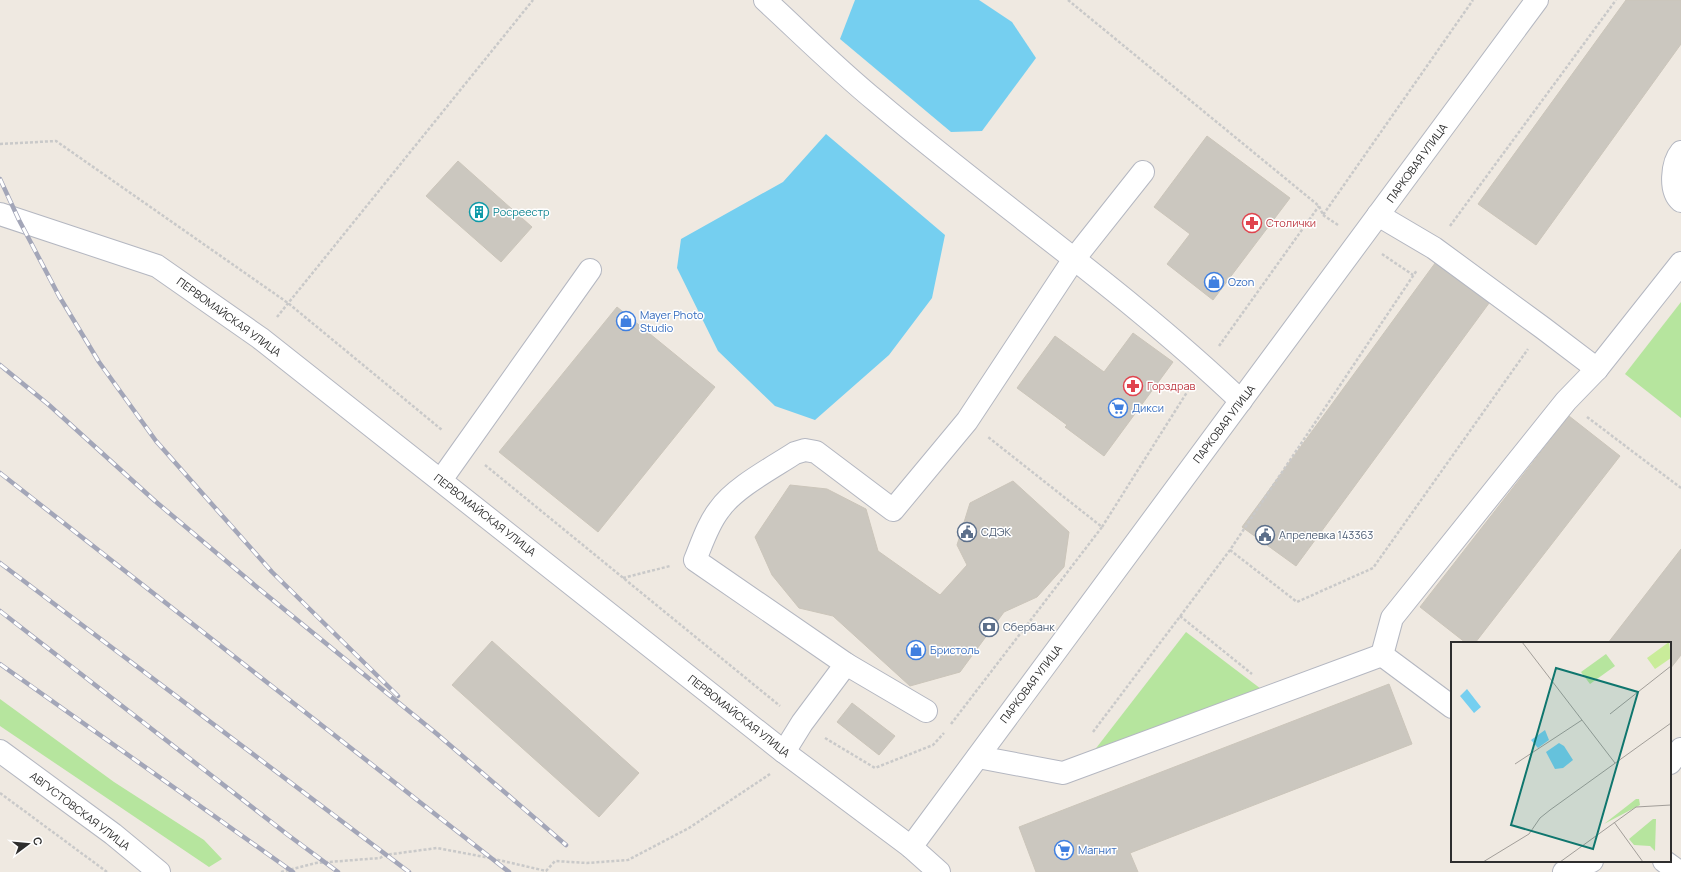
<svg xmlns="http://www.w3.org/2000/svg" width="1681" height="872" font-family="Manrope,sans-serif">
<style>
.green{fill:#b6e59e}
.water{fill:#75cff0}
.building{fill:#cbc7bf;stroke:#cbc5ba}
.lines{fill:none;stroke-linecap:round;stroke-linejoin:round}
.minor-casing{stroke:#b4b7c1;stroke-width:24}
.path{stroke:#c9c9c9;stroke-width:2.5;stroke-dasharray:3 2;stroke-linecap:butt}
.minor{stroke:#fff;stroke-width:22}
.rail-casing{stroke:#a3a6b8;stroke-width:4.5}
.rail{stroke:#fff;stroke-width:3;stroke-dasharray:9;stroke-linecap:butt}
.labels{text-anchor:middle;stroke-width:3;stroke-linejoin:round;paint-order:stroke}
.street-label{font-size:11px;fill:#2e2e2e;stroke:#fff}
.culture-label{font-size:11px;fill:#0d838f;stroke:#fff;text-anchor:start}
.health-label{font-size:11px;fill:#be3a42;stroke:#fff;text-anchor:start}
.shop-label{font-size:11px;fill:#366cbe;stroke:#fff;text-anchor:start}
.service-label{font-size:11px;fill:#4e5e75;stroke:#fff;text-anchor:start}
.inset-road{fill:none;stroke:#a29e99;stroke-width:1}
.view{fill:#0f766e;fill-opacity:0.15;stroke:#0f766e;stroke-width:2}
.inset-edge{fill:none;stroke:#2e2e2e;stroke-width:2}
</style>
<rect width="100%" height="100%" fill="#efe9e1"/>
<g class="green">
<polygon points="1681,302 1681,418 1625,374"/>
<polygon points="1186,632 1265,692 1090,756"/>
<polygon points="0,699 114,782 204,840 222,859 209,867 0,726"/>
</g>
<g class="water">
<polygon points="855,0 979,0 1012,22 1036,58 982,131 951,132 840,39"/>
<polygon points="826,134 945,235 932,298 889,355 815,420 775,406 718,351 677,268 681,239 783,182"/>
</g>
<g class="building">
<polygon points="1626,0 1681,0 1681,44 1536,245 1478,204"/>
<polygon points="1207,136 1290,198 1213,300 1167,264 1190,234 1154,207"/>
<polygon points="458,161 532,227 501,262 426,196"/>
<polygon points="1441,255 1495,295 1296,566 1242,527"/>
<polygon points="617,307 715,387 598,532 499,452"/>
<polygon points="1133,333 1173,362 1104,456 1065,427 1067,425 1017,388 1055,336 1104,372"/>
<polygon points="1569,416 1620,456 1475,643 1466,643 1420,607"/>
<polygon points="1013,481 1069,532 1064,567 1037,597 1004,612 960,672 910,686 833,616 799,608 772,575 755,537 790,485 827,489 866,509 878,551 940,595 967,565 957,545 970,503"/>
<polygon points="1681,549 1681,655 1670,669 1670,643 1608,643"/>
<polygon points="492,641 639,773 599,817 452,685"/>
<polygon points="1389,684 1412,744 1130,853 1138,872 1036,872 1019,827"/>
<polygon points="852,703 895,736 879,755 837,722"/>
</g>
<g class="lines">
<g class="minor-casing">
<g id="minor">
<path d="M765 0C802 34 837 69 876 101 996 203 1127 292 1241 401"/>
<path d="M1681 152C1672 163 1669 191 1681 201"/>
<polyline points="0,214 157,266 260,338 784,752 911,847 939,872"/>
<polyline points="1378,215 1434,248 1543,328 1597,369"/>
<polyline points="441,480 590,270"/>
<polyline points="1382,655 1392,618 1566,401 1597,369 1681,263"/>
<polyline points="1382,655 1452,707"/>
<path d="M926 711 846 664 695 560C702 543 708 524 719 510 734 488 772 468 795 453L805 450 816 452 893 510 967 421 1074 259 1143 172"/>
<polyline points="0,751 113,834 159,872"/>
<polyline points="784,752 802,723 846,664"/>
<polyline points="978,757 1063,773 1382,655"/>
<polyline points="1670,763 1681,749"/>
<polyline points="911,847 1537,0"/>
<polyline points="1664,861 1679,872"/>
<polyline points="1564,872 1592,861"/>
</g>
</g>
<g class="path">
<polyline points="1068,0 1319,206 1323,215 1473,0"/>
<polyline points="0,144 56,141 288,303 442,430"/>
<polyline points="1323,215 1338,225"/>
<polyline points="1450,226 1616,0"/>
<polyline points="1382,254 1413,275"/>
<polyline points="277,317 533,0"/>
<polyline points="1219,346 1319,206"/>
<polyline points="1587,417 1681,488"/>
<polyline points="485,465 780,706"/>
<polyline points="1102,527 1189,389"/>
<polyline points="1230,550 1297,602 1373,568 1528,349"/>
<polyline points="623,578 670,566"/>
<polyline points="1180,616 1252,674"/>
<polyline points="951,724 1102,527 988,437"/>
<polyline points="1093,732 1230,550 1417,270"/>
<polyline points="825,738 875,768 933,745 944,733"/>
<polyline points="0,793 107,872"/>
<polyline points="281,872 316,863 380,858 385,855 437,848 490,858 546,871 555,861 587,863 628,860 689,828 770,774"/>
</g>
<use href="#minor" class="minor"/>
<g class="rail-casing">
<g id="rail">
<polyline points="0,179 19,220 59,296 99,362 156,441 272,572 398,696"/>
<polyline points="0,365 49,405 155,501 258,588 437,734 566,845"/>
<polyline points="0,473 509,872"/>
<polyline points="0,563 409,872"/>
<polyline points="0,611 288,835 338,872"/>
<polyline points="0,664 293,872"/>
</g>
</g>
<use href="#rail" class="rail"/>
</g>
<defs>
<g id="building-ring" transform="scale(1)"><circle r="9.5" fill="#fff" stroke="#0f9aa8" stroke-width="1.5"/><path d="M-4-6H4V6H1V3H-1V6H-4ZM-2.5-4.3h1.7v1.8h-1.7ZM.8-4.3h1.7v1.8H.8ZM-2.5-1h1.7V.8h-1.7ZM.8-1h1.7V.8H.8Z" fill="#0f9aa8"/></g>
<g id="pharmacy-ring" transform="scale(1)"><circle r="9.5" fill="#fff" stroke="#e0444e" stroke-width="1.5"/><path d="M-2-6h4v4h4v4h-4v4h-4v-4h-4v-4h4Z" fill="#e0444e"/></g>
<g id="shop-ring" transform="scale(1)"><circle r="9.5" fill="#fff" stroke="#3f7fe0" stroke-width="1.5"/><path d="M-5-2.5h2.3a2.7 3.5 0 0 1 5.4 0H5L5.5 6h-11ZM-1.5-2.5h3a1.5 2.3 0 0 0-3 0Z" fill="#3f7fe0"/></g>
<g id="supermarket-ring" transform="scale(1)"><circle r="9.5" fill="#fff" stroke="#3f7fe0" stroke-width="1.5"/><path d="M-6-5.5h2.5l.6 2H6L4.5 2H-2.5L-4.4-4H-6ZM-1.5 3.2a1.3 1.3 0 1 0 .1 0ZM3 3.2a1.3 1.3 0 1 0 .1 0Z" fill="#3f7fe0"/></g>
<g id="civic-ring" transform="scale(1)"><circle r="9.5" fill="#fff" stroke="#5c6f8a" stroke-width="1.5"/><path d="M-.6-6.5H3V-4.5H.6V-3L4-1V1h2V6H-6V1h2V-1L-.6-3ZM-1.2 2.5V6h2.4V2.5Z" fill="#5c6f8a"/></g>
<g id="bank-ring" transform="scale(1)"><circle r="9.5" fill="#fff" stroke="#5c6f8a" stroke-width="1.5"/><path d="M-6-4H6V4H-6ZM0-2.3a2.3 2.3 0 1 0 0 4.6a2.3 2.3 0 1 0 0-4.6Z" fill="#5c6f8a"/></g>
</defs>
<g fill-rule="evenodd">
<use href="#building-ring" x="479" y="212"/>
<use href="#pharmacy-ring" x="1252" y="223"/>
<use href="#shop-ring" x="1214" y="282"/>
<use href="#shop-ring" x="626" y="321"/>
<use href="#pharmacy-ring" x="1133" y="386"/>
<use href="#supermarket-ring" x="1118" y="408"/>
<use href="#civic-ring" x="967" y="532"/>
<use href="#civic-ring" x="1265" y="535"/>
<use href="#bank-ring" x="989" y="627"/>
<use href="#shop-ring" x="916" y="650"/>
<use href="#supermarket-ring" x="1064" y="850"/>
</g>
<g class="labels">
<g class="street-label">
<text transform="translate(1417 163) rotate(-54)" y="4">ПАРКОВАЯ УЛИЦА</text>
<text transform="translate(229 317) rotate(36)" y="4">ПЕРВОМАЙСКАЯ УЛИЦА</text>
<text transform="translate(1224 424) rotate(-53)" y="4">ПАРКОВАЯ УЛИЦА</text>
<text transform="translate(485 515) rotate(38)" y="4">ПЕРВОМАЙСКАЯ УЛИЦА</text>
<text transform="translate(1031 684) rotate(-53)" y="4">ПАРКОВАЯ УЛИЦА</text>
<text transform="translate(739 716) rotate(38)" y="4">ПЕРВОМАЙСКАЯ УЛИЦА</text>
<text transform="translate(80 811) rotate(37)" y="4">АВГУСТОВСКАЯ УЛИЦА</text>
</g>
<g class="culture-label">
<text x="493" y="216">Росреестр</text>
</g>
<g class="health-label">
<text x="1266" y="227">Столички</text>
<text x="1147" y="390">Горздрав</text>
</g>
<g class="shop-label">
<text x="1228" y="286">Ozon</text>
<text x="640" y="319">Mayer Photo<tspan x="640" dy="13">Studio</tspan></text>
<text x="1132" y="412">Дикси</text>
<text x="930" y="654">Бристоль</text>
<text x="1078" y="854">Магнит</text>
</g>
<g class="service-label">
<text x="981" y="536">СДЭК</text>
<text x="1279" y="539">Апрелевка 143363</text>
<text x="1003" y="631">Сбербанк</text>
</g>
</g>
<g transform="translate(1451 642)">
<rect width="220" height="220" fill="#efe9e1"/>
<path d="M155 12 164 24 139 42 130 30ZM185 157H188L189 163 153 182ZM202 177H205L204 209 199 204 183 203 178 197Z" fill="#b6e59e"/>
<path d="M218 0 220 16 204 27 196 16Z" fill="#c9ec9a"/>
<path d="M16 47 30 65 23 71 9 54ZM94 88 98 98 87 106 80 98ZM108 101 113 104 122 118 112 126 104 127 95 110Z" fill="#75cff0"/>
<path class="inset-road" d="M71 0 164 121M159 72 220 24M64 122 131 78M163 180 192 220M32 220 78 192 89 176 99 168 220 81M109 220 185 165 220 163"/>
<path class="view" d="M105 26 187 50 142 207 60 183Z"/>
<rect width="220" height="220" class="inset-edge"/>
</g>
<g transform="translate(28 844) rotate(74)" stroke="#ffffff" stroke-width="3" paint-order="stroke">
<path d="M0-3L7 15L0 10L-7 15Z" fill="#2e2e2e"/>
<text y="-6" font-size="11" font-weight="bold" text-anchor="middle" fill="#2e2e2e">С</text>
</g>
</svg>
